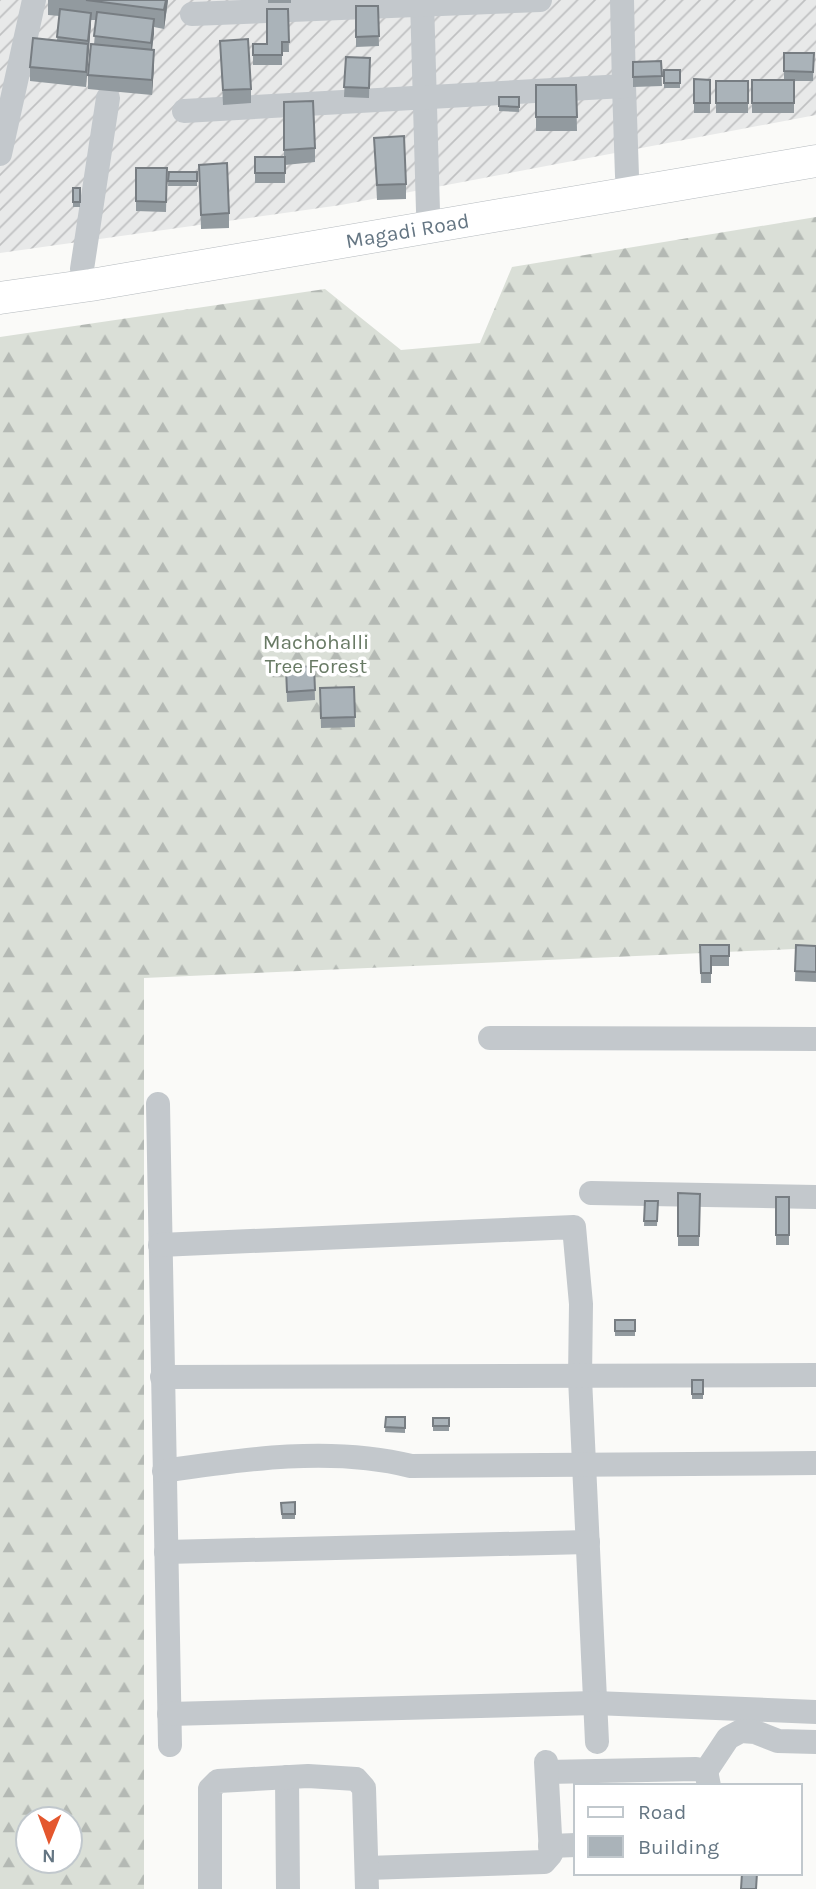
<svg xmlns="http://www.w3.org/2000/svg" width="816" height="1889" font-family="Karla,sans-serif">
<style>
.industrial{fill:url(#industrial-furrows)}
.forest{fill:url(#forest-firs);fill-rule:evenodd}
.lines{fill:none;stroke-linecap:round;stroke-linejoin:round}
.major-casing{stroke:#b5babe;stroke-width:33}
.minor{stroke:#c3c8cc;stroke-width:24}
.major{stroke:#fff;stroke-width:32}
.wall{fill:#929a9f}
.shaded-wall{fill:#777d82}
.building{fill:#aab3b9;stroke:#777d82;stroke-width:2}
.labels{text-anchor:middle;stroke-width:7;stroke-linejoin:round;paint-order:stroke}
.street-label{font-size:21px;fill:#657683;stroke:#fff}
.park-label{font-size:21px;fill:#687a64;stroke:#fff}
</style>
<defs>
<pattern id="industrial-furrows" width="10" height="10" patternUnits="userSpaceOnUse" patternTransform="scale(1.75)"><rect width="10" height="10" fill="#e8e9e9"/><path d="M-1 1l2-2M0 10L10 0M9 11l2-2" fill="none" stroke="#c0c1c2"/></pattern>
<pattern id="forest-firs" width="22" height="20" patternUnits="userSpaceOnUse" patternTransform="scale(1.75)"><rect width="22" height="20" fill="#dadfd7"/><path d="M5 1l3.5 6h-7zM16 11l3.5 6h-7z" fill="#b4b9b4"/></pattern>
</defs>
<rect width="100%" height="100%" fill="#fafaf8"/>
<polygon class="industrial" points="0,0 816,0 816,115 341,205 0,253"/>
<path class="forest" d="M816 217V948L144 978V1889H0V337L325 289 401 350 480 343 512 267ZM28 1819H70V1861H28Z"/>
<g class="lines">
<g class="major-casing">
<g id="major">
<path id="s1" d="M0 298 91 285 816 161"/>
</g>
</g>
<g class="minor">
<polyline points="422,0 428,211"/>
<polyline points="192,14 540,0"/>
<polyline points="624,86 627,176"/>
<polyline points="184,111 624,86 622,0"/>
<polyline points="0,154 34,0"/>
<polyline points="82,269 108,98"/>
<polyline points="490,1038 816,1039"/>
<polyline points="158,1104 170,1745"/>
<polyline points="591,1193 816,1197"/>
<polyline points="160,1245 574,1227 581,1304 580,1378 597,1742"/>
<polyline points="162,1377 816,1375"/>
<path d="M164 1471C244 1459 332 1446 411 1466L816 1463"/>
<polyline points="166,1552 588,1542"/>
<polyline points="169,1714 595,1703 816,1712"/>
<polyline points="706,1771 728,1738 741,1731 755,1732 778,1741 816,1742"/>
<polyline points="547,1772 696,1769 706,1771 709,1786"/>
<polyline points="287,1777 288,1889"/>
<polyline points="550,1846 576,1845"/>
<polyline points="367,1868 544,1862 551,1854 546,1762"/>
<polyline points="210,1889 210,1789 218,1781 308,1776 356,1779 364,1788 367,1889"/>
</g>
<use href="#major" class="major"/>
</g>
<g class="wall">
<polygon points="48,0 168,0 164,29 154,27 152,50 154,65 152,95 88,89 88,75 94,45 96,20 91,20 86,87 30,81 30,67 57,40 60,16 48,15"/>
<rect x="268" y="0" width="23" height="3"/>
<polygon points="356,6 378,6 379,46 356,47"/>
<polygon points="288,9 289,52 282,52 282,65 253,65 253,44 267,44"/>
<polygon points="220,41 251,89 251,103 223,105"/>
<polygon points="784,53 814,53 813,81 794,81 794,113 752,113 752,80 784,80"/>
<polygon points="346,57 370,58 369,98 344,97"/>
<polygon points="661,61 662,86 633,87 633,62"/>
<rect x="664" y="70" width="16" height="18"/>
<polygon points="694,79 710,80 710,113 694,113"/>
<rect x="716" y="81" width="32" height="32"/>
<polygon points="536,85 576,85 577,131 536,131"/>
<polygon points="499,97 519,97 519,112 499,111"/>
<polygon points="284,102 315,148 315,162 285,165 285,183 255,183 255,157 284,157"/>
<polygon points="374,138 406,184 406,199 377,200"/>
<polygon points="199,165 229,213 229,228 201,229"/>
<polygon points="136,168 167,168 166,212 136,211"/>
<polygon points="169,172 197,172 197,186 168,186"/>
<rect x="73" y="188" width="7" height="19"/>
<polygon points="314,666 315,700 287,702 286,668"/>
<polygon points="354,687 355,727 321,728 320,688"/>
<polygon points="700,945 729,945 729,966 711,966 711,983 701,983"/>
<polygon points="796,945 816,946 816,982 795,981"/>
<polygon points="678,1193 700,1194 699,1246 678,1246"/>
<rect x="776" y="1197" width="13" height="48"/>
<polygon points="645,1201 658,1201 657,1226 644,1226"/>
<rect x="615" y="1320" width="20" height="16"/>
<rect x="692" y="1380" width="11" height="19"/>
<polygon points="386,1417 405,1417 405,1433 385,1432"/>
<rect x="433" y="1418" width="16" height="13"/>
<polygon points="295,1502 295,1519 282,1519 281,1503"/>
</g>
<g class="shaded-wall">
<polygon points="166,0 168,0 164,29 164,10"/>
<polygon points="91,13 91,23 86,87 88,41"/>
<polygon points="154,19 154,34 151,57 151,43"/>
<polygon points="154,50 154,65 152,95 152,80"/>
</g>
<g class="building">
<polygon points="86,0 166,0 164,10"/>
<polygon points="356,6 378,6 379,36 356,37"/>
<polygon points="60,9 91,13 88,41 57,37"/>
<polygon points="267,9 288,9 289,42 282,42 282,55 253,55 253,44 267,44"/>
<polygon points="97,12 154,19 151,43 94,36"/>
<polygon points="33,38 88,44 86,72 30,67"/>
<polygon points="248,39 251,89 223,90 220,41"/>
<polygon points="91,44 154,50 152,80 88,75"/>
<polygon points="784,53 814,53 813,72 784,71"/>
<polygon points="346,57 370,58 369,88 344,87"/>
<polygon points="661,61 662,76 633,77 633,62"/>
<rect x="664" y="70" width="16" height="13"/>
<polygon points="694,79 710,80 710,103 694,103"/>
<rect x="752" y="80" width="42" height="23"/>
<rect x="716" y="81" width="32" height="22"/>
<polygon points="536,85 576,85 577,117 536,117"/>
<polygon points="499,97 519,97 519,107 499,106"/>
<polygon points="313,101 315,148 284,150 284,102"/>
<polygon points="404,136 406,184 377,185 374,138"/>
<rect x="255" y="157" width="30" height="16"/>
<polygon points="227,163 229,213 201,215 199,165"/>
<polygon points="136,168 167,168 166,202 136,201"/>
<polygon points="169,172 197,172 197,181 168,181"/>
<rect x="73" y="188" width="7" height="14"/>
<polygon points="314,666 315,690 287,692 286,668"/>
<polygon points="354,687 355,717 321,718 320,688"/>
<polygon points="700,945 729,945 729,956 711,956 711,973 701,973"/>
<polygon points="796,945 816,946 816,972 795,971"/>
<polygon points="678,1193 700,1194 699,1236 678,1236"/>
<rect x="776" y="1197" width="13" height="38"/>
<polygon points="645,1201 658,1201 657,1221 644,1221"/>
<rect x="615" y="1320" width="20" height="11"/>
<rect x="692" y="1380" width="11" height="14"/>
<polygon points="386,1417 405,1417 405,1428 385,1427"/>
<rect x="433" y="1418" width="16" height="8"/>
<polygon points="295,1502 295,1514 282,1514 281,1503"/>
<polygon points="742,1873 757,1873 756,1889 741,1889"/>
</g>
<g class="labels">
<g class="street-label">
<text dy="7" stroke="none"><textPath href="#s1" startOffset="413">Magadi Road</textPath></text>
</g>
<g class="park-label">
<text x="316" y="649">Machohalli<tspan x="316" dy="24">Tree Forest</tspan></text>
</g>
</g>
<rect x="574" y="1784" width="228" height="91" fill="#ffffff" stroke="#c1c8cd" stroke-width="2"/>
<rect x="588" y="1807" width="35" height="10" fill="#ffffff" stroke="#c1c8cd" stroke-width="2"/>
<text x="638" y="1819" font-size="21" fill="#657683">Road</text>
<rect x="588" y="1836" width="35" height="21" fill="#aab3b9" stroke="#c1c8cd" stroke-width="2"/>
<text x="638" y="1854" font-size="21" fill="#657683">Building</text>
<g transform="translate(49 1840) rotate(181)"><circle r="33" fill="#ffffff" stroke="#c1c8cd" stroke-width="2"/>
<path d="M0-5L12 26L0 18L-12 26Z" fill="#e4572e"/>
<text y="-10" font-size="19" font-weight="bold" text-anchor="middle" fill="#657683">N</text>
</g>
</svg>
